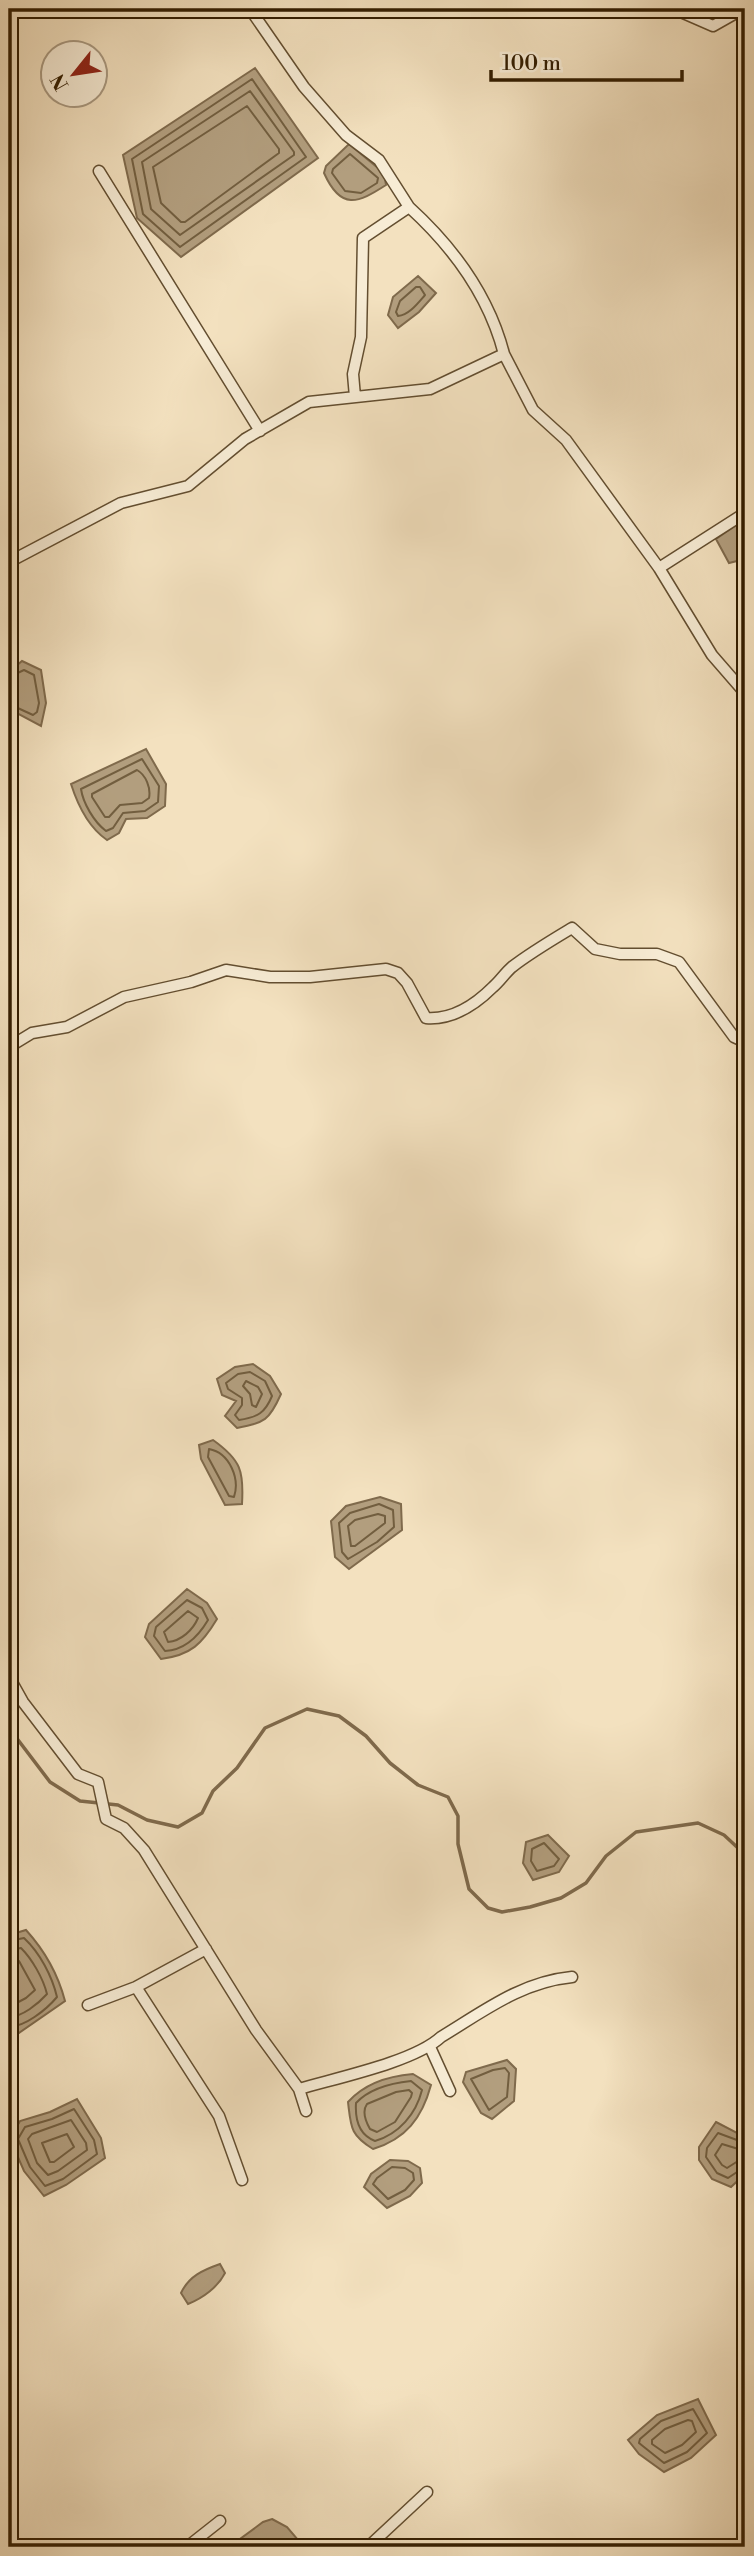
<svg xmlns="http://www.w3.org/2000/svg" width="754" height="2556" viewBox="0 0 754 2556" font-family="'Libre Bodoni',serif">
<rect width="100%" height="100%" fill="#f3e1bf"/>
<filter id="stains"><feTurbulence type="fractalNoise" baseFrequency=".00286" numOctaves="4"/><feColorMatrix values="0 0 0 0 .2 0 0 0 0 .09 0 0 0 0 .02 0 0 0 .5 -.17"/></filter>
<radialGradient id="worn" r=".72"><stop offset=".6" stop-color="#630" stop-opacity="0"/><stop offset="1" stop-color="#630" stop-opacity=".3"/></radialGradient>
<path fill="#b29e7e" stroke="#7f6a4c" stroke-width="2" d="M 255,68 L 318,158 L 181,257 L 137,218 L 123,155 Z
M 349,144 L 384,173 L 386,185 C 358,203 341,211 324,173 L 326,166 Z
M 418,276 L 436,293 L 419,312 L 398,328 L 388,315 L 393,297 Z
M 745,519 L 745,559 L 729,563 L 716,539 Z
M 22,661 L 41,670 L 46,703 L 41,726 L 9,709 L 9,672 Z
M 146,749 L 166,784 L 165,806 L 147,818 L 126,819 L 119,833 L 107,840 C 88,827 78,806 71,784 Z
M 253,1364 L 270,1376 L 281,1394 C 269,1421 265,1422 237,1428 L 225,1416 L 236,1401 L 222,1395 L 217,1379 L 235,1367 Z
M 213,1440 C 241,1460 244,1471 242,1504 L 225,1505 L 201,1459 L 199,1445 Z
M 380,1497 L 401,1504 L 402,1530 L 349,1569 L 335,1557 L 331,1521 L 346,1506 Z
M 187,1589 L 207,1603 L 217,1619 C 202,1644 191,1655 161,1659 L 145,1637 L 149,1624 Z
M 548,1835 L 569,1856 L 559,1872 L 533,1880 L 523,1863 L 526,1842 Z
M 26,1930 C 45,1951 58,1974 65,2001 L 16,2035 L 9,2032 L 9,1935 Z
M 507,2060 L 516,2069 L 514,2101 L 492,2119 L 481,2113 L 463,2082 L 466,2072 Z
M 413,2074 L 431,2085 C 422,2118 406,2139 373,2149 C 350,2135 351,2127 348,2102 C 365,2083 389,2076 413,2074 Z
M 77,2099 L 101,2138 L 105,2158 L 66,2185 L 44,2196 L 24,2171 L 10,2139 L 20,2121 L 50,2112 Z
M 716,2122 L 745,2137 L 745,2174 L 731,2187 L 712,2179 L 699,2160 L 699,2147 Z
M 390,2160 L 408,2161 L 420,2168 L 422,2183 L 410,2196 L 387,2208 L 364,2187 L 371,2174 Z
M 220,2264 L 225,2273 C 218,2287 203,2298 188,2304 L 181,2293 C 189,2276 203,2270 220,2264 Z
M 698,2399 L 716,2435 L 691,2458 L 664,2472 L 639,2454 L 628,2440 L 657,2415 Z
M 272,2519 L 287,2527 L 304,2547 L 229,2547 L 263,2522 Z"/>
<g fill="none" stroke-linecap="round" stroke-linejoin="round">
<path stroke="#725e3f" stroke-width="2" d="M 252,79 L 306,157 L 180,247 L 143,214 L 132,159 Z
M 250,91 L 294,152 L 294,155 L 180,235 L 151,209 L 142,162 Z
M 247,106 L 279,149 L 279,153 L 185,222 L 181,222 L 161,203 L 153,167 Z
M 350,154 L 378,178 L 377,183 L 361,193 L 345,191 L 332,173 L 333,169 Z
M 416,287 L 420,287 L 425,295 C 418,303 409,315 398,316 L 396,312 L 400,301 Z
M 9,677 L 24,670 L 34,675 L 39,703 L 37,712 L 33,715 L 9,704
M 142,759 L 159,786 L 158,802 L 145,811 L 123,813 L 113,828 L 106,831 C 94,822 83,803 81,789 Z
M 137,770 C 146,775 151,788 149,798 L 142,803 L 120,805 L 109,817 L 105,817 L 92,797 L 92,794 Z
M 250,1372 L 265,1381 L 272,1396 C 265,1413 258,1417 239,1420 L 235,1415 L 242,1405 L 242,1398 L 228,1389 L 226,1383 L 238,1374 Z
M 246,1381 L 258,1387 L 262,1394 L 256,1407 L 252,1405 L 250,1394 L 243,1386 Z
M 209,1449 C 230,1453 240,1479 234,1497 L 229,1496 L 208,1457 Z
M 379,1504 L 393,1510 L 394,1527 L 377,1542 L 348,1559 L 342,1552 L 339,1523 L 350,1513 Z
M 378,1514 L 385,1516 L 385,1523 L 355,1546 L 351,1546 L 348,1526 L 355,1520 Z
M 187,1600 L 202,1608 L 208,1620 C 198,1637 185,1650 165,1651 L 154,1636 L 156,1627 Z
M 188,1611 L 198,1618 C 193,1630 181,1641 168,1642 L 164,1632 Z
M 544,1843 L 559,1859 L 554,1866 L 537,1871 L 531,1861 L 532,1849 Z
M 9,1941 L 24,1938 C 40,1953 52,1976 57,1997 C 47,2009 24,2028 9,2026
M 9,1950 L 21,1948 C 32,1959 43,1978 47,1994 C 38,2004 22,2017 9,2017
M 9,1960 L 19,1961 L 35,1990 L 26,1998 L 9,2007
M 505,2068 L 509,2073 L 507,2097 L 489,2110 L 471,2079 L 493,2070 Z
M 411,2081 L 422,2090 C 416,2114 399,2134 375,2141 C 359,2135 355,2119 356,2103 C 369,2089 392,2083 411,2081 Z
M 409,2090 L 412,2093 L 411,2097 L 395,2122 L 377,2132 L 370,2129 C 366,2122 362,2111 367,2104 L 396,2092 Z
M 74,2109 L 94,2140 L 97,2154 L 63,2179 L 45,2186 L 30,2167 L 18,2139 L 25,2127 L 52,2119 Z
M 71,2120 L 86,2143 L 87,2150 L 58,2171 L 48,2175 L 37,2163 L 28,2139 L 32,2134 Z
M 67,2134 L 74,2147 L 54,2162 L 50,2162 L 42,2143 Z
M 745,2143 L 718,2133 L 707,2148 L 706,2157 L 717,2173 L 728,2178 L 740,2170 L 745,2169
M 745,2151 L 722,2144 L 715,2155 L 722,2165 L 727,2168 L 738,2161 L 745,2161
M 392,2167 L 405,2168 L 413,2173 L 414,2180 L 405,2190 L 388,2199 L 373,2184 L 377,2178 Z
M 693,2409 L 707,2433 L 687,2452 L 664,2463 L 639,2443 L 640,2439 L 661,2421 Z
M 688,2420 L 692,2421 L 696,2432 L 682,2445 L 665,2453 L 652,2444 L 652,2440 L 665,2429 Z"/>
<path stroke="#7f6a4c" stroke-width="3.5" d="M 9,1728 L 50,1782 L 80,1801 L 118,1805 L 147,1820 L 178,1827 L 202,1813 L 213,1791 L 237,1768 L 265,1728 L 307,1709 L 339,1716 L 366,1736 L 390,1763 L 418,1785 L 448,1797 L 458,1816 L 458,1844 L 469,1889 L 488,1908 L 502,1912 L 530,1907 L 561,1898 L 586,1883 L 606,1856 L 636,1832 L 698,1823 L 724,1835 L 738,1848 L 745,1861"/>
<defs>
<path id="street" d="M 250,9 L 304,87 L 346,135 L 379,160 L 409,207 L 363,238 L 361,337 L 353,374 L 355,397
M 674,9 L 713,26 L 743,9
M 99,171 L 260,431
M 409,207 C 453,247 489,296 504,354
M 9,562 L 121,503 L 188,486 L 245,439 L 309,402 L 430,389 L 504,354 L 533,410 L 566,440 L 659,568 L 745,513
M 659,568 L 712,655 L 745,693
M 9,1047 L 32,1033 L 67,1027 L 124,997 L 191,982 L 226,970 L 270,977 L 310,977 L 386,969 L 398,973 L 407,983 L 426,1018 C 452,1020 475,1005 493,987 C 500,981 505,973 512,967 C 530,953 552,940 572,928 L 595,949 L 620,954 L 657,954 L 679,962 L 734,1037 L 745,1042
M 9,1677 L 23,1702 L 78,1774 L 98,1782 L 106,1819 L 124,1828 L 144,1850 L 256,2030 L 299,2089 L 306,2111
M 136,1987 L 219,2116 L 242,2180
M 88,2005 L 136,1987 L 206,1949
M 430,2047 L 450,2091
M 299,2089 C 336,2078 414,2062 441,2037 C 484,2011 521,1982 572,1977
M 187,2547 L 220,2521
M 368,2547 L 427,2492"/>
</defs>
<use href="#street" stroke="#634e30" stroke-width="13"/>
<use href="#street" stroke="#f7ecd5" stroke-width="10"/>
</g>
<rect width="754" height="2556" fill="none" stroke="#f3e1bf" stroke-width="35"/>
<rect x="10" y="10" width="733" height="2535" fill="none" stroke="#331d00" stroke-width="3.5"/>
<rect x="18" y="18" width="719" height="2521" fill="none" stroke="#331d00" stroke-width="2"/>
<g transform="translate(74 74) rotate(240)"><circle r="33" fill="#f7ecd5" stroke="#a99980" stroke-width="2"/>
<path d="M0-5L12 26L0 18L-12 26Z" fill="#8f2418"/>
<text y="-10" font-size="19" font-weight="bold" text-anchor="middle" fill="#331d00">N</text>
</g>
<path d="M491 70v10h191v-10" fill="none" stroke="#331d00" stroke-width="3.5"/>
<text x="502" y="70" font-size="21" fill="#331d00" stroke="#f7ecd5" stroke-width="5" paint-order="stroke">100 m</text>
<rect width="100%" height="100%" filter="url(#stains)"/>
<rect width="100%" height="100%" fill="url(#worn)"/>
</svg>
